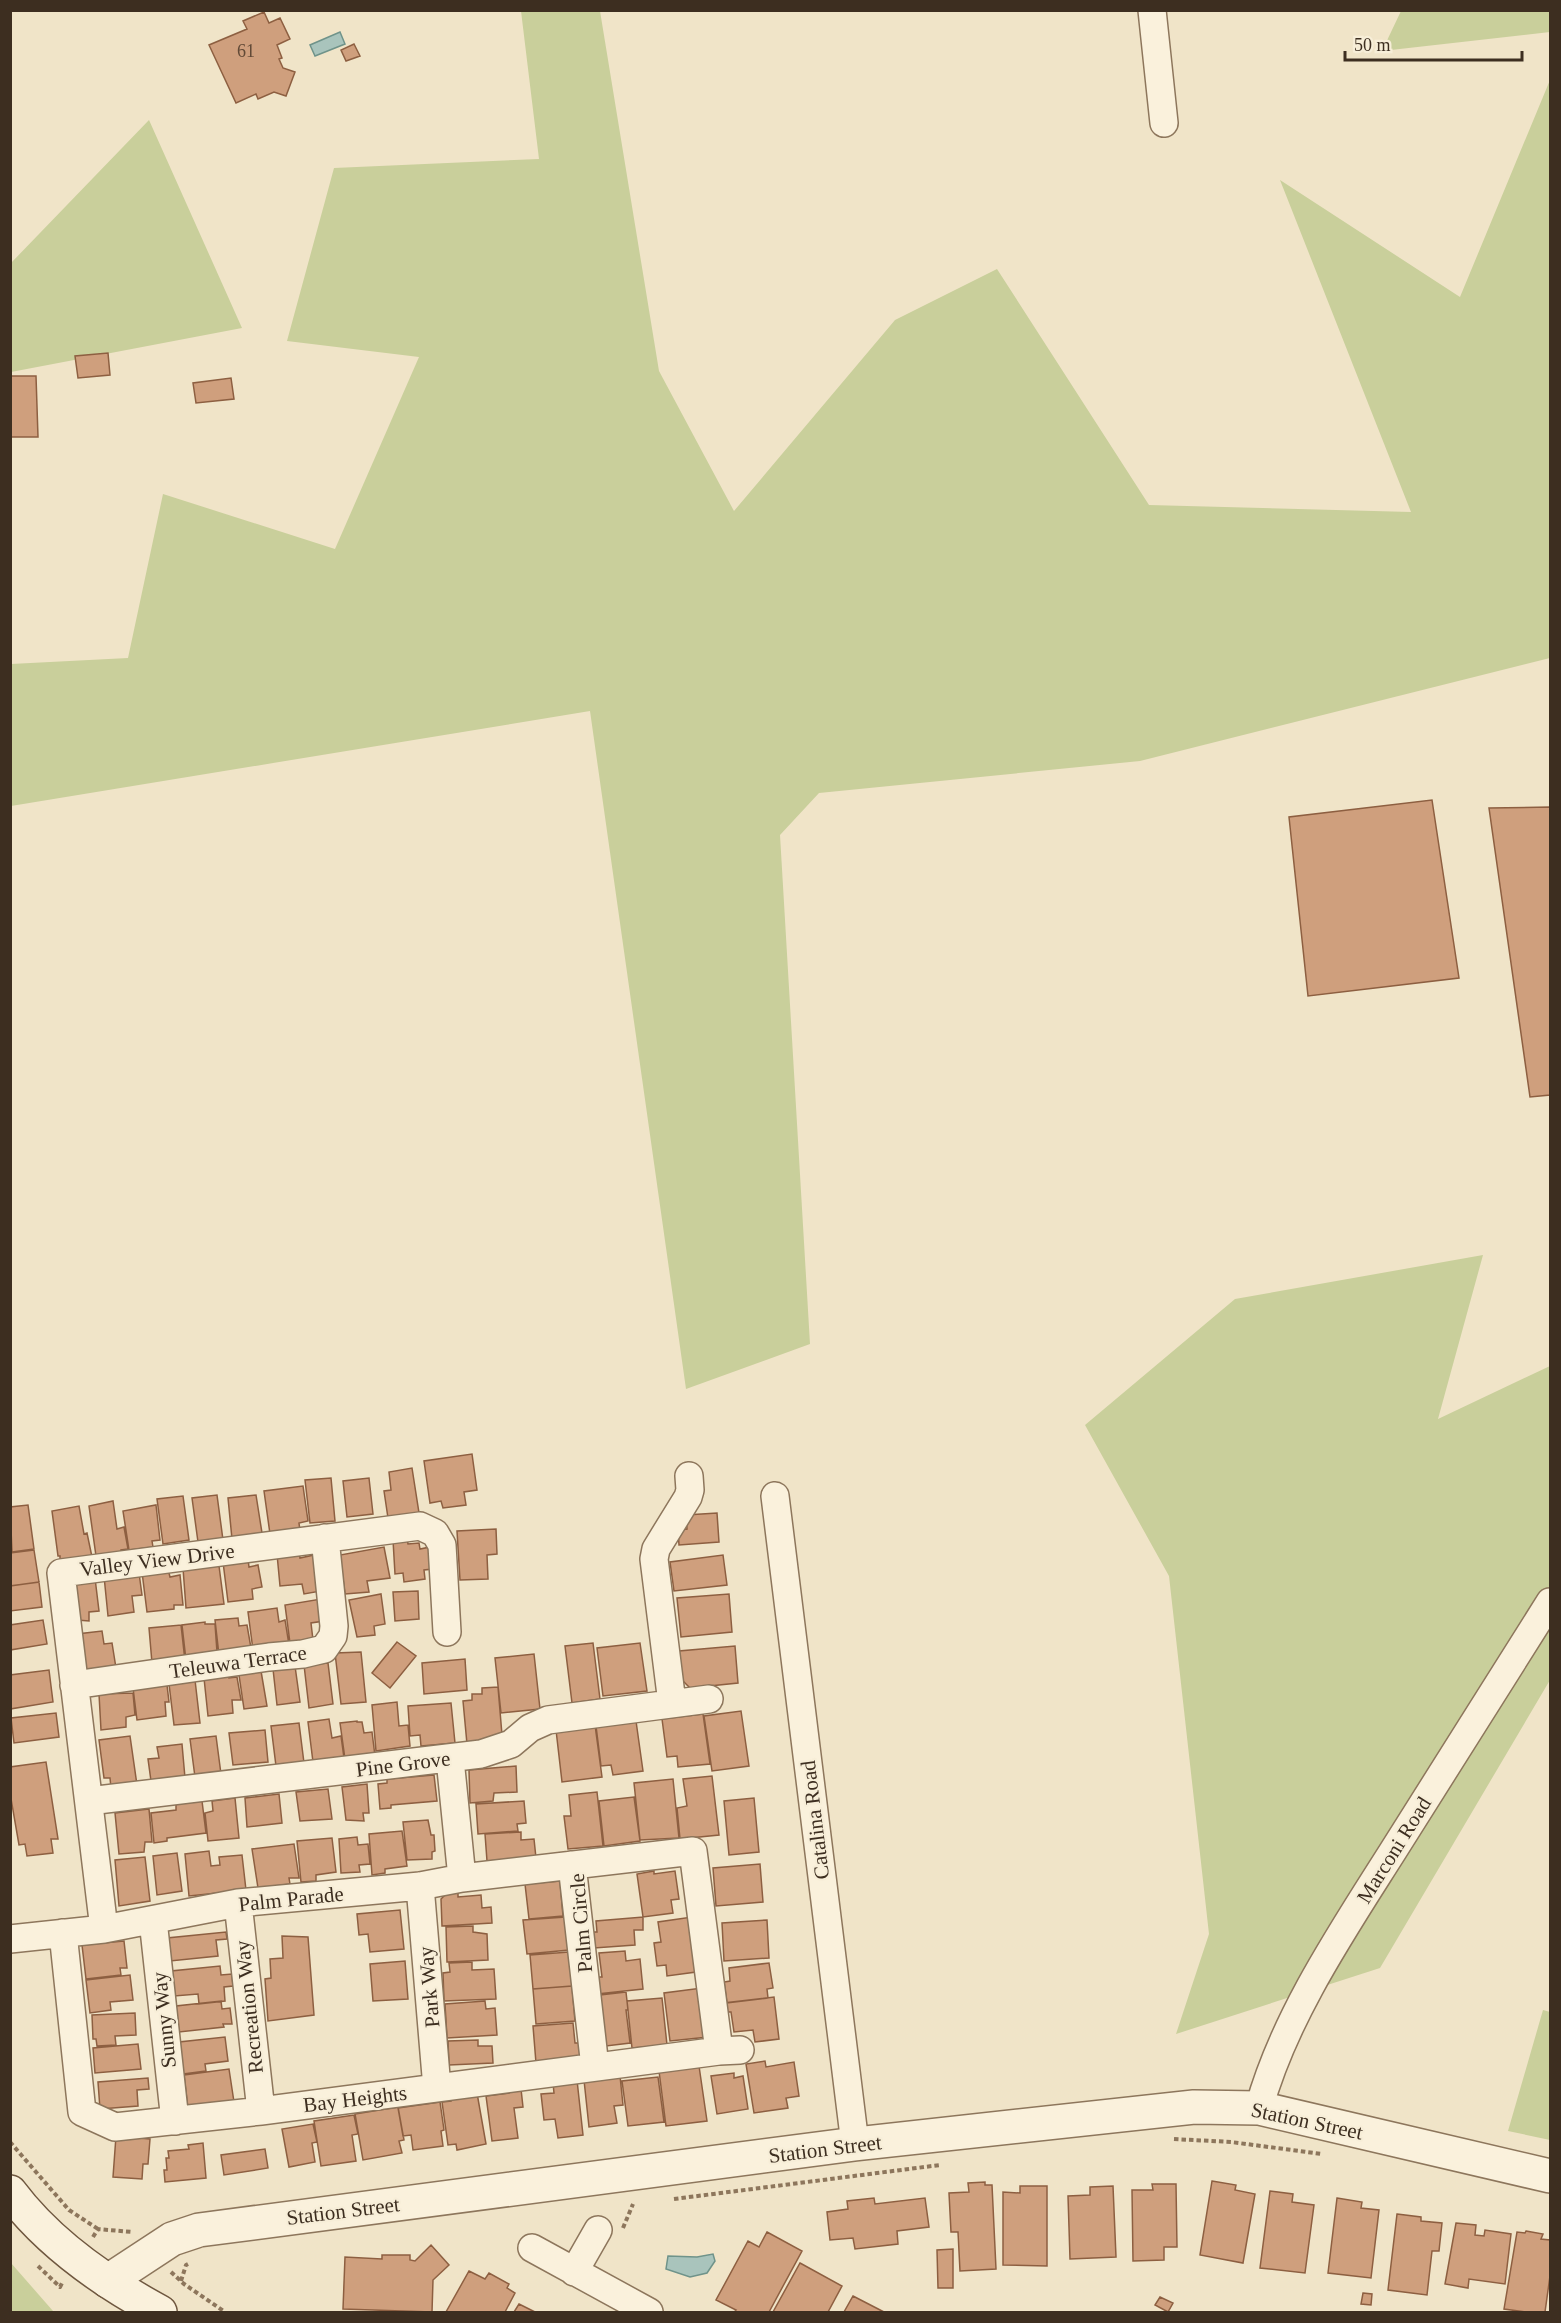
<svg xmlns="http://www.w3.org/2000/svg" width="1561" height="2323" viewBox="0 0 1561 2323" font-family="'Times New Roman',serif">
<rect width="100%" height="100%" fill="#f0e4c8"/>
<path fill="#c9cf9b" d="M 521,11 L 600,11 L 659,371 L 734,511 L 895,320 L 997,269 L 1149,505 L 1411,512 L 1280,180 L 1460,297 L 1550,80 L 1550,658 L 1140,761 L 819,793 L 780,835 L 810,1344 L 686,1389 L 590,711 L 11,806 L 11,664 L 128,658 L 163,494 L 335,549 L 419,357 L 287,341 L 334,168 L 539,159 Z
M 1401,11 L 1550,11 L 1550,32 L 1382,51 Z
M 149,120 L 242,328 L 11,372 L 11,263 Z
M 1483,1255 L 1438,1419 L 1550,1366 L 1550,1680 L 1380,1968 L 1176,2034 L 1209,1934 L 1169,1576 L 1085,1425 L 1235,1299 Z
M 1543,2010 L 1550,2012 L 1550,2140 L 1508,2131 Z
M 11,2263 L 53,2311 L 56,2312 L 11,2312 Z"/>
<path fill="#a9c4bc" stroke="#6f938a" stroke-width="1.5" d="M 340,32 L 345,44 L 315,56 L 310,45 Z
M 713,2254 L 715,2261 L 707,2273 L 690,2277 L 666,2269 L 668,2256 L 697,2257 Z"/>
<path fill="#cf9f7d" stroke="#8d5f41" stroke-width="1.5" d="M 264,12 L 269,23 L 280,18 L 290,39 L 277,45 L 282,58 L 279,59 L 283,68 L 295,72 L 286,96 L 274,92 L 258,99 L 256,94 L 236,103 L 209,45 L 247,29 L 243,21 Z
M 354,44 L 360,56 L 346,61 L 341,50 Z
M 108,353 L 110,375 L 78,378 L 75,356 Z
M 10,376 L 36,376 L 38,437 L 10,437 Z
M 231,378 L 234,399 L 196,403 L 193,383 Z
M 1432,800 L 1459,978 L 1308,996 L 1289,817 Z
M 1550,807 L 1550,1095 L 1530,1097 L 1489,808 Z
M 472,1454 L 477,1490 L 464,1492 L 466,1505 L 443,1508 L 441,1501 L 430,1503 L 424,1461 Z
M 412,1468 L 419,1513 L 388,1518 L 384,1491 L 391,1490 L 389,1472 Z
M 331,1478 L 335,1521 L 310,1523 L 305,1480 Z
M 369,1478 L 373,1514 L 347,1517 L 343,1481 Z
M 303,1486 L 308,1521 L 299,1523 L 300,1531 L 270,1534 L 264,1491 Z
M 217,1495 L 223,1540 L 198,1542 L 192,1498 Z
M 256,1495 L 262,1533 L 232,1539 L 228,1498 Z
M 183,1496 L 189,1540 L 163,1544 L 157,1499 Z
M 113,1501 L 117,1529 L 124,1527 L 128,1549 L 121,1550 L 121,1552 L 96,1556 L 89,1506 Z
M 28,1505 L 34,1549 L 12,1552 L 10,1507 Z
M 156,1505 L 160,1540 L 152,1541 L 153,1547 L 129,1550 L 123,1511 Z
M 79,1506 L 84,1534 L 87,1533 L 92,1557 L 60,1562 L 60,1556 L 58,1556 L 52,1511 Z
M 717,1513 L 719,1542 L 679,1545 L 678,1530 L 687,1529 L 686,1515 Z
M 496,1529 L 497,1554 L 487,1555 L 488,1579 L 460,1580 L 457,1531 Z
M 407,1539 L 408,1544 L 419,1543 L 420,1549 L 430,1547 L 433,1569 L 424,1570 L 425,1579 L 404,1582 L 403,1573 L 395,1574 L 393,1540 Z
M 384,1547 L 390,1578 L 367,1581 L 369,1592 L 345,1594 L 340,1555 Z
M 34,1550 L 39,1582 L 10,1586 L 10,1553 Z
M 299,1552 L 300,1558 L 314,1555 L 321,1591 L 304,1594 L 302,1584 L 280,1586 L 277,1554 Z
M 723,1555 L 727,1585 L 674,1591 L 670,1562 Z
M 248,1559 L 249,1567 L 258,1565 L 262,1587 L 252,1589 L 253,1599 L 228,1602 L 223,1562 Z
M 219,1566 L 224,1604 L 186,1608 L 183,1568 Z
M 168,1569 L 170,1577 L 180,1575 L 183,1605 L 174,1605 L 174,1609 L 147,1612 L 142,1572 Z
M 139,1573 L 142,1595 L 132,1596 L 134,1612 L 108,1616 L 104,1576 Z
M 95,1578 L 99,1611 L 89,1612 L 89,1621 L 77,1620 L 73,1580 Z
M 39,1582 L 42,1607 L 10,1611 L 10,1586 Z
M 418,1591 L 419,1619 L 395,1621 L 393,1592 Z
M 381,1594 L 385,1624 L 374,1626 L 375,1635 L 357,1637 L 349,1600 Z
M 729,1594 L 732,1632 L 681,1637 L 677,1598 Z
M 321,1599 L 324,1621 L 311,1623 L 313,1640 L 290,1643 L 285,1605 Z
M 277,1608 L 279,1622 L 285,1620 L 289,1645 L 253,1650 L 248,1612 Z
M 238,1618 L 239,1626 L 247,1625 L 251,1648 L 219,1655 L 215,1620 Z
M 43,1620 L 47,1644 L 10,1650 L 10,1625 Z
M 205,1622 L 205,1624 L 215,1624 L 217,1652 L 186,1660 L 182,1625 Z
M 181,1625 L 185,1661 L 152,1663 L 149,1628 Z
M 102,1631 L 104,1644 L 112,1643 L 116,1668 L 83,1671 L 77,1634 Z
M 397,1642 L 416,1656 L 390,1688 L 372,1673 Z
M 593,1643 L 600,1699 L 572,1703 L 565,1646 Z
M 640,1643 L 647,1691 L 603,1696 L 597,1648 Z
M 735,1646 L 738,1683 L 690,1688 L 682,1680 L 679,1651 Z
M 361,1652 L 366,1702 L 341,1704 L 335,1653 Z
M 534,1654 L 540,1709 L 501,1713 L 495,1658 Z
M 465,1659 L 467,1690 L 424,1694 L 422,1663 Z
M 328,1663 L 333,1704 L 309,1708 L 304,1665 Z
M 295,1666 L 300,1702 L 277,1705 L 273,1669 Z
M 49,1670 L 53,1702 L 10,1709 L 10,1675 Z
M 261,1671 L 267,1706 L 244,1709 L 239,1675 Z
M 229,1676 L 229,1678 L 237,1677 L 241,1700 L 232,1700 L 233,1713 L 208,1716 L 204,1678 Z
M 195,1680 L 200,1723 L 174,1725 L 169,1684 Z
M 167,1685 L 169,1702 L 165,1702 L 166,1716 L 137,1720 L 133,1688 Z
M 498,1687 L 502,1735 L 491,1736 L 492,1742 L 467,1744 L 463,1701 L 472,1700 L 472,1694 L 482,1694 L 482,1688 Z
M 133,1693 L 135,1715 L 126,1717 L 126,1727 L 101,1730 L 99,1694 Z
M 397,1702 L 399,1726 L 408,1725 L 410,1746 L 376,1751 L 372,1705 Z
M 451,1703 L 455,1743 L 421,1746 L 420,1735 L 410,1736 L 408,1706 Z
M 741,1711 L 749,1766 L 712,1771 L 704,1716 Z
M 56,1713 L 59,1737 L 14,1743 L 11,1718 Z
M 703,1714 L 710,1764 L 678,1767 L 677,1756 L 667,1757 L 662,1719 Z
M 329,1719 L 332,1738 L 341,1736 L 344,1758 L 313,1762 L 308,1722 Z
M 357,1721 L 357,1722 L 362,1722 L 364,1733 L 372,1732 L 375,1756 L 345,1759 L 340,1723 Z
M 636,1721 L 643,1771 L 613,1775 L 611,1765 L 601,1766 L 596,1726 Z
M 299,1723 L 304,1763 L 276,1766 L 271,1726 Z
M 595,1725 L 602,1777 L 562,1782 L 556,1730 Z
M 265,1730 L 268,1762 L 233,1765 L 229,1733 Z
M 130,1736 L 137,1785 L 111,1788 L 110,1778 L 104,1778 L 99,1740 Z
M 216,1736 L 221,1774 L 195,1777 L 190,1739 Z
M 182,1744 L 185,1778 L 151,1781 L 148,1759 L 159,1758 L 157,1747 Z
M 46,1762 L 58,1839 L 51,1839 L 53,1853 L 27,1856 L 25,1844 L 19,1845 L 10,1793 L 10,1767 Z
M 516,1766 L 517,1792 L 494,1793 L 493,1801 L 470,1803 L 469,1770 Z
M 434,1775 L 437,1801 L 391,1805 L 391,1808 L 380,1809 L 378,1784 L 387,1783 L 387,1779 Z
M 712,1776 L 719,1835 L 680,1839 L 677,1808 L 687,1806 L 683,1779 Z
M 673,1779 L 679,1838 L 640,1840 L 634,1783 Z
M 367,1784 L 369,1813 L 363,1813 L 364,1821 L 346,1820 L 342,1787 Z
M 328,1789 L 332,1819 L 300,1821 L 296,1792 Z
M 597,1792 L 603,1846 L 568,1849 L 564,1816 L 571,1816 L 569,1795 Z
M 279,1794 L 282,1823 L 247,1827 L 245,1798 Z
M 634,1797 L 640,1841 L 604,1846 L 599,1801 Z
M 235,1798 L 239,1838 L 208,1841 L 205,1813 L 213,1811 L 212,1801 Z
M 754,1798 L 759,1852 L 729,1855 L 724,1801 Z
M 202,1801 L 206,1833 L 167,1838 L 167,1841 L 154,1843 L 151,1813 L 176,1810 L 176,1802 Z
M 524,1801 L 526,1823 L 517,1824 L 518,1831 L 478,1834 L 476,1804 Z
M 149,1809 L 152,1842 L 145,1842 L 144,1852 L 119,1854 L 115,1813 Z
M 428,1820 L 431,1835 L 434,1835 L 435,1851 L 432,1852 L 432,1859 L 407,1860 L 403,1822 Z
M 402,1831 L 407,1866 L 385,1869 L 385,1873 L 372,1875 L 369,1834 Z
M 521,1832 L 521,1840 L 534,1839 L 536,1858 L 487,1861 L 485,1834 Z
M 357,1837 L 358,1845 L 368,1844 L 370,1864 L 359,1865 L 360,1872 L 341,1873 L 339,1839 Z
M 332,1838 L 336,1872 L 316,1875 L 316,1881 L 301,1882 L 297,1841 Z
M 294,1844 L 299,1878 L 289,1878 L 290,1884 L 258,1888 L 252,1849 Z
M 209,1851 L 211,1866 L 220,1865 L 219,1857 L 242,1855 L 246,1890 L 189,1896 L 185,1854 Z
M 177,1853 L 182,1891 L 157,1895 L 153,1856 Z
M 145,1857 L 150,1901 L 119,1906 L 115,1860 Z
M 760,1864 L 763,1902 L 716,1906 L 713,1868 Z
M 654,1871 L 654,1874 L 675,1871 L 679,1899 L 671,1900 L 673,1913 L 643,1917 L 637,1874 Z
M 560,1881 L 563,1916 L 529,1919 L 525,1884 Z
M 458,1891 L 458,1897 L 481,1895 L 482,1908 L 491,1907 L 492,1923 L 442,1926 L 441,1899 L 448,1892 Z
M 400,1910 L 404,1949 L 370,1952 L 368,1934 L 359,1935 L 357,1914 Z
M 566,1917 L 569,1950 L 527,1954 L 523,1920 Z
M 643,1917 L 643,1930 L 634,1930 L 635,1945 L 594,1948 L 593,1932 L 597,1932 L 596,1921 Z
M 692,1917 L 696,1972 L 667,1976 L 666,1965 L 657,1966 L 654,1943 L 661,1942 L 658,1922 Z
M 767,1920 L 769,1958 L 724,1961 L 722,1923 Z
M 473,1926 L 473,1932 L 487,1934 L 488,1960 L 447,1962 L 446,1927 Z
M 226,1932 L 227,1939 L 216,1940 L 218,1956 L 170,1961 L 167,1938 Z
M 282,1936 L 308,1937 L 314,2015 L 268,2021 L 265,1979 L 271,1978 L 270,1959 L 283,1958 Z
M 124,1941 L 127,1968 L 120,1968 L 121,1975 L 86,1979 L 82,1945 Z
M 625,1951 L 626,1961 L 640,1959 L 643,1989 L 597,1994 L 595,1977 L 602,1977 L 599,1953 Z
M 569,1952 L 572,1986 L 533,1989 L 530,1955 Z
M 405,1961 L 408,1999 L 373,2001 L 370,1964 Z
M 472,1962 L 472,1970 L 494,1969 L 496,1999 L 444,2001 L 443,1973 L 450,1972 L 449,1963 Z
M 769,1963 L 773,1988 L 767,1989 L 768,1998 L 727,2003 L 724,1982 L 730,1981 L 729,1968 Z
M 220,1966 L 221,1975 L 232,1974 L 233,1986 L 224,1987 L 225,2001 L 199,2004 L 198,1994 L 174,1996 L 171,1971 Z
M 130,1975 L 133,2000 L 110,2002 L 111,2010 L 90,2013 L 86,1980 Z
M 572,1986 L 575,2021 L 536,2024 L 533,1989 Z
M 702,1988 L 708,2037 L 670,2041 L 664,1993 Z
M 626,1992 L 628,2010 L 626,2010 L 630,2043 L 606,2046 L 600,1995 Z
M 774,1997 L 779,2039 L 755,2042 L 753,2030 L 734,2032 L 731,2012 L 725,2012 L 724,2003 Z
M 662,1998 L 667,2045 L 632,2048 L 627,2001 Z
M 221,2001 L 222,2009 L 230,2008 L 232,2024 L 223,2024 L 224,2027 L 179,2032 L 176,2006 Z
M 485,2001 L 486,2009 L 495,2008 L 497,2035 L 447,2038 L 445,2004 Z
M 135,2013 L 136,2035 L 115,2036 L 116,2045 L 97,2046 L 96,2039 L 93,2039 L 92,2015 Z
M 573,2023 L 575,2043 L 580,2043 L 581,2060 L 536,2063 L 533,2026 Z
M 225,2037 L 228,2061 L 205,2064 L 206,2071 L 183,2074 L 179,2042 Z
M 478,2040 L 478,2046 L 492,2046 L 493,2063 L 449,2065 L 448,2041 Z
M 138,2044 L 141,2069 L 95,2073 L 93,2048 Z
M 765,2061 L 766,2067 L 794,2062 L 799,2096 L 786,2098 L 788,2108 L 754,2113 L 746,2064 Z
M 699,2066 L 707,2121 L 666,2126 L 659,2071 Z
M 229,2069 L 234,2102 L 188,2109 L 184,2075 Z
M 734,2073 L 734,2078 L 743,2076 L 748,2109 L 717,2114 L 711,2076 Z
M 620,2076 L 623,2105 L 614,2106 L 617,2123 L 589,2127 L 584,2080 Z
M 658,2077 L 664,2122 L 628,2126 L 622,2081 Z
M 148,2078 L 149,2089 L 137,2090 L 138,2106 L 100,2109 L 98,2082 Z
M 577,2080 L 583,2135 L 558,2138 L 555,2119 L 544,2120 L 541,2094 L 554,2093 L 553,2083 Z
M 521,2089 L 523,2107 L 514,2108 L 518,2138 L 492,2141 L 486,2096 L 509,2093 L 509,2090 Z
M 477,2093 L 486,2144 L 457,2150 L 456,2144 L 448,2145 L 442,2102 L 451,2101 L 451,2096 Z
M 440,2102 L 444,2130 L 441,2131 L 443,2146 L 413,2150 L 411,2135 L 403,2136 L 398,2108 Z
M 398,2107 L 404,2140 L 399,2141 L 402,2153 L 363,2160 L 355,2114 Z
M 354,2115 L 358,2134 L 352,2135 L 356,2161 L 321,2166 L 314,2121 Z
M 313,2124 L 317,2142 L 312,2143 L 315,2162 L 289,2167 L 282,2129 Z
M 116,2136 L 150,2139 L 148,2164 L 143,2164 L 142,2179 L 113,2177 Z
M 203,2143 L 206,2178 L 165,2182 L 164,2170 L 167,2170 L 166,2158 L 169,2158 L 168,2151 L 189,2149 L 188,2145 Z
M 265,2149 L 268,2168 L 224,2175 L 221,2155 Z
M 1212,2181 L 1236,2185 L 1235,2190 L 1255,2194 L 1243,2263 L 1200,2255 Z
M 985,2182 L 985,2185 L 992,2185 L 996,2269 L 960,2271 L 958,2232 L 951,2232 L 949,2193 L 969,2192 L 968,2183 Z
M 1152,2184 L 1176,2184 L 1177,2247 L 1164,2247 L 1164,2260 L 1133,2261 L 1132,2190 L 1153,2190 Z
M 1020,2186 L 1047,2186 L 1047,2266 L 1003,2265 L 1003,2192 L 1020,2193 Z
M 1113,2186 L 1116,2257 L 1070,2259 L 1068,2196 L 1090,2195 L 1090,2187 Z
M 1270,2191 L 1293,2194 L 1292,2202 L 1314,2205 L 1305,2273 L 1260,2268 Z
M 874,2198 L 875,2204 L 925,2198 L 929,2227 L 897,2231 L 898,2244 L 855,2249 L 853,2238 L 830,2240 L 827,2212 L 848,2209 L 847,2201 Z
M 1337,2198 L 1362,2202 L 1361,2208 L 1379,2210 L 1371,2278 L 1328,2273 Z
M 1397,2214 L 1421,2217 L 1421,2221 L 1442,2223 L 1439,2251 L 1432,2251 L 1427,2295 L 1388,2290 Z
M 1456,2223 L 1476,2225 L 1475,2235 L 1484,2236 L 1485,2230 L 1511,2234 L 1505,2284 L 1469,2279 L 1468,2288 L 1445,2284 Z
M 1526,2231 L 1543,2234 L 1541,2239 L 1550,2240 L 1550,2276 L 1545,2312 L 1526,2312 L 1504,2309 L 1517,2232 L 1525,2233 Z
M 767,2232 L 802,2251 L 769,2312 L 734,2312 L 736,2310 L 716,2300 L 748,2241 L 759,2247 Z
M 431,2245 L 449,2265 L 433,2280 L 432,2312 L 343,2309 L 345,2257 L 382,2259 L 382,2255 L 410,2255 L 410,2260 L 415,2261 Z
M 953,2249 L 953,2288 L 938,2288 L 937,2250 Z
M 800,2263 L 842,2286 L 828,2312 L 773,2312 Z
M 469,2271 L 485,2279 L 489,2273 L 509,2284 L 507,2288 L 515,2293 L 505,2312 L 446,2312 Z
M 1363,2293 L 1372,2294 L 1371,2305 L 1361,2304 Z
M 853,2296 L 884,2312 L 844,2312 Z
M 1160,2297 L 1173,2303 L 1168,2312 L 1155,2305 Z
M 519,2304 L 535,2312 L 514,2312 Z"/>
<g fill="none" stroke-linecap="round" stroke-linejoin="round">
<defs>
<path id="minor" d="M 1152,10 L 1164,123
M 775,1496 L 855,2144
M 74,1685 L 269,1657 L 303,1654 L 324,1649 L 333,1636 L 334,1626 L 325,1538
M 672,1703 L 654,1559 L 656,1549 L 688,1497 L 690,1490 L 689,1476
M 450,1759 L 462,1878
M 89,1801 L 481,1754 L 511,1744 L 530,1728 L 548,1720 L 709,1699
M 572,1865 L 595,2067
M 420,1886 L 437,2088
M 238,1903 L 261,2111
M 153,1920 L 175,2121
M 104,1929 L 61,1573 L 420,1526 L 435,1533 L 442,1545 L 447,1632
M 63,1933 L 82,2112 L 115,2127 L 261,2111 L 719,2051 L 740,2050
M 10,1939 L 104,1929 L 238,1903 L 420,1886 L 462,1878 L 693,1851 L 719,2051
M 1259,2108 C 1284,2017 1343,1930 1393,1851 C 1445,1768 1498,1685 1550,1602
M 532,2248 L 649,2312
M 574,2272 L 598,2230"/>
<path id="tertiary" d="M 108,2281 L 172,2239 L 199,2230 L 855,2144 L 1194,2107 L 1259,2108 L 1550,2176"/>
<path id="secondary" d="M 10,2192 C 49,2244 104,2282 160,2312"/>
</defs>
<use href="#minor" stroke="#8d765c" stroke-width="30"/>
<use href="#tertiary" stroke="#8d765c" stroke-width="36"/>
<use href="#secondary" stroke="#6f573f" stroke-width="36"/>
<path stroke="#8d765c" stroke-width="4" stroke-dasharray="4.5 3" stroke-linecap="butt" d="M 1174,2139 L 1231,2142 L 1322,2154
M 10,2142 L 69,2210 L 98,2229
M 674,2199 L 940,2165
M 623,2228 L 633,2204
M 93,2237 L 98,2229 L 132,2232
M 38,2266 L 60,2287 L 62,2283
M 171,2272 L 184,2284 L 225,2312
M 181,2281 L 186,2265 L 188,2264"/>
<use href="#minor" stroke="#faf1dc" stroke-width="27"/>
<use href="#tertiary" stroke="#faf1dc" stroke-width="33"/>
<use href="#secondary" stroke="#faf1dc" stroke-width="33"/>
</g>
<g text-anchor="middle" stroke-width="4.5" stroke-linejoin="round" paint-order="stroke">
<g font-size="18" fill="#624a37">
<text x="246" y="57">61</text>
</g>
<g font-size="21" fill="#3d2e20" stroke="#f7eed8">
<text transform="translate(157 1560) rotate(-7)" y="7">Valley View Drive</text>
<text transform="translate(238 1662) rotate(-8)" y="7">Teleuwa Terrace</text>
<text transform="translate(403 1764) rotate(-7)" y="7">Pine Grove</text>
<text transform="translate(815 1820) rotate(-97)" y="7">Catalina Road</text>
<text transform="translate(1394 1850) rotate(-58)" y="7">Marconi Road</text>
<text transform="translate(291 1899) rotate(-6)" y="7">Palm Parade</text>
<text transform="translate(581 1923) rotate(-95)" y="7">Palm Circle</text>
<text transform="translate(429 1987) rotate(-95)" y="7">Park Way</text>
<text transform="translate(249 2007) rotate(-96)" y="7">Recreation Way</text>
<text transform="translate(164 2020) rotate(-96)" y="7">Sunny Way</text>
<text transform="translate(355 2099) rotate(-7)" y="7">Bay Heights</text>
<text transform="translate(1307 2121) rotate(12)" y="7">Station Street</text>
<text transform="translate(825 2149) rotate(-7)" y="7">Station Street</text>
<text transform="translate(343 2211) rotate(-7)" y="7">Station Street</text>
</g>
</g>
<rect width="1561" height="2323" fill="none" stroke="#3d2e20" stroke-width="24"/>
<path d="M1345 51v9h177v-9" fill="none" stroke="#3d2e20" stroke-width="3"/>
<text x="1354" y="51" font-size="18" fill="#3d2e20" stroke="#f7eed8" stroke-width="4.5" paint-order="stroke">50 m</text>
</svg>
